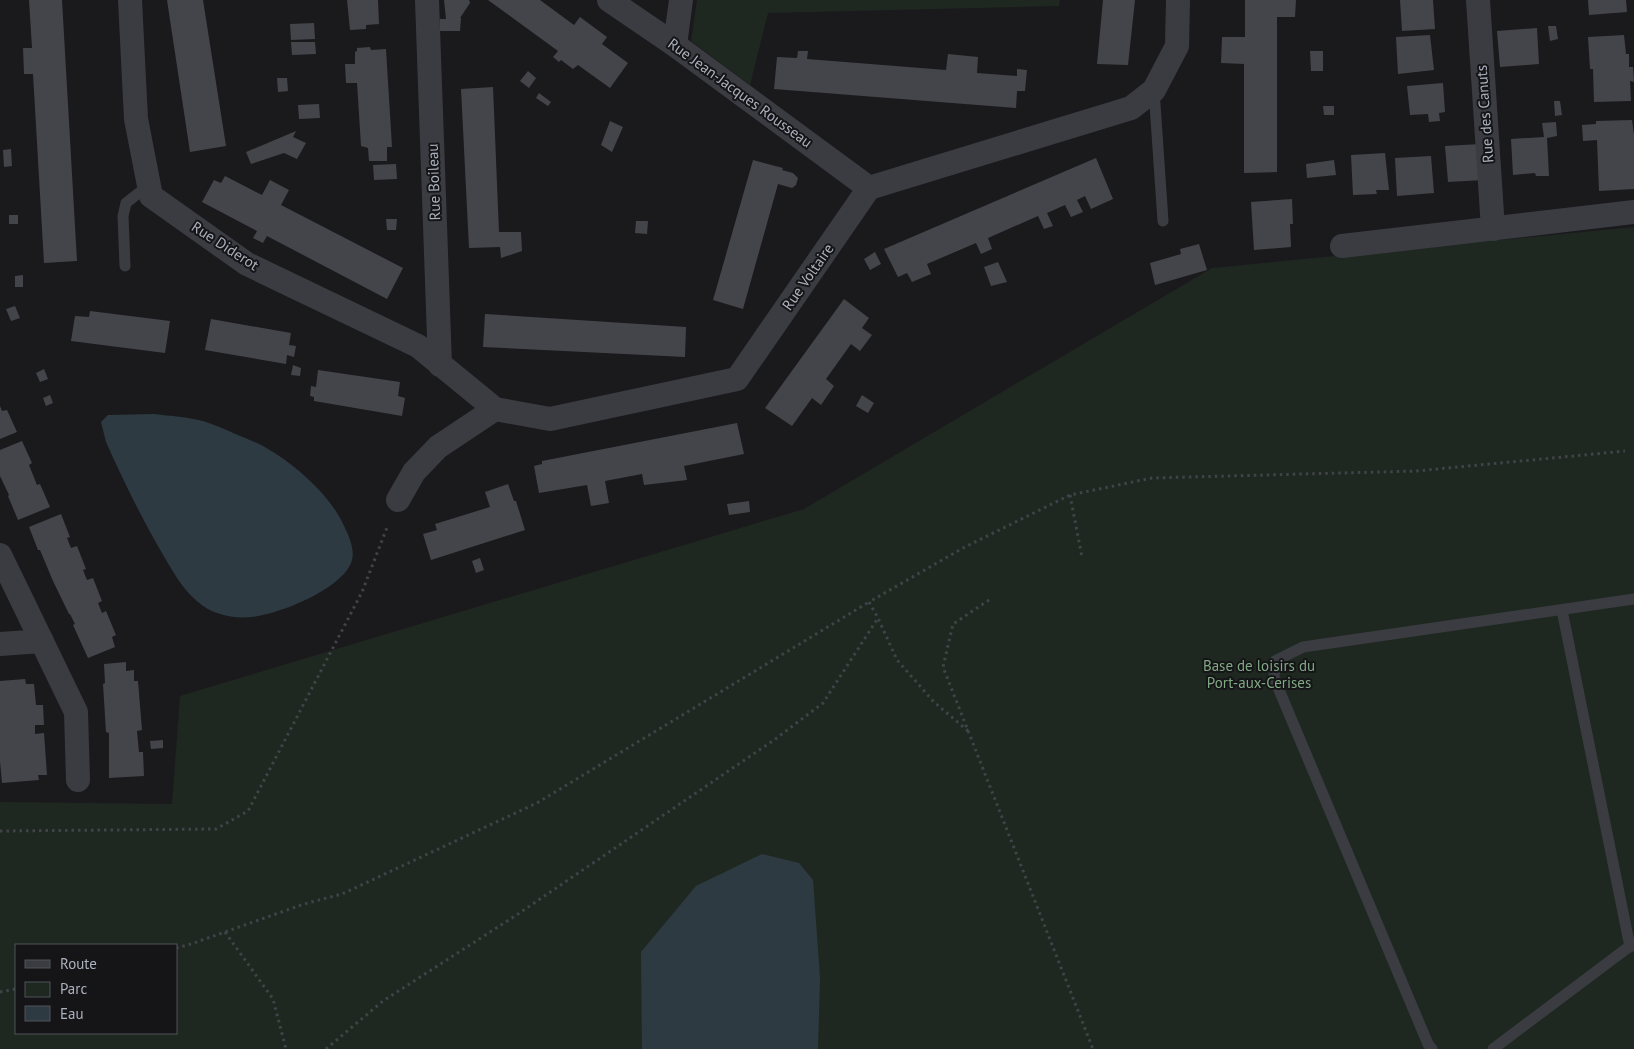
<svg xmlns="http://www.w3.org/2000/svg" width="1634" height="1049" viewBox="0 0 1634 1049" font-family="'PT Sans',sans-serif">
<rect width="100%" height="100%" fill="#1a1a1d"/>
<path fill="#1f2820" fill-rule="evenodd" d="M 697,0 L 1060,0 L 1059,6 L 768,13 L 750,85 L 691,41 Z
M 1634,227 L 1634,1049 L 0,1049 L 0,802 L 172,804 L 180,696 L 804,509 L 1212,268 ZM 16,945 L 176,945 L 176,1033 L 16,1033 Z"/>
<path fill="#2e3a42" d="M 154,414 C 171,416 187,417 203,421 C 213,424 222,428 231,432 C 240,436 250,440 259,444 C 289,459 329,493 343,524 C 348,534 355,548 352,560 C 345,588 278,615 251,617 C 233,619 211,614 198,602 C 182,589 172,570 162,553 C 141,517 123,480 106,442 L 101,422 L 108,415 Z
M 762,854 L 799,863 L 813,880 L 820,978 L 818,1049 L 642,1049 L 641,952 L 696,886 Z"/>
<path fill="#44454a" d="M 29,0 L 62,0 L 77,261 L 44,263 L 33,74 L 24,74 L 23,48 L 32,48 Z
M 167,0 L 203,0 L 226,146 L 190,152 Z
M 347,0 L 378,0 L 379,24 L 366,25 L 366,29 L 350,30 Z
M 444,0 L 469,0 L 470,3 L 460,18 L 461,18 L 460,31 L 440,31 L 440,19 L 446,19 Z
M 488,0 L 540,0 L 574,25 L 580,17 L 607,37 L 602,44 L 628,63 L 610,88 L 578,65 L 573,69 L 561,60 L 559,62 L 553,57 L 558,51 Z
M 1103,0 L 1135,0 L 1128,65 L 1097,64 Z
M 1245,0 L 1296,0 L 1295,17 L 1277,17 L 1277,172 L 1244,173 L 1244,64 L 1221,63 L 1222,37 L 1245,37 Z
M 1400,0 L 1433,0 L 1435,29 L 1402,31 Z
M 1588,0 L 1626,0 L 1627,12 L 1589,15 Z
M 314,23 L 315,39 L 291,40 L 290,24 Z
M 1548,26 L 1556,26 L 1558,39 L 1550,41 Z
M 1537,28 L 1539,64 L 1500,67 L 1497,31 Z
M 1430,35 L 1434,70 L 1398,74 L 1396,37 Z
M 1624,35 L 1626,54 L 1629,54 L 1629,67 L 1633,67 L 1634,82 L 1630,81 L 1631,101 L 1594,102 L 1593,69 L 1590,69 L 1588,37 Z
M 291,42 L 315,42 L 316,54 L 292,55 Z
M 370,47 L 371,50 L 386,49 L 392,147 L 387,147 L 387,161 L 369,161 L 368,148 L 361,146 L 357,83 L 346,83 L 345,64 L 355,64 L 355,52 L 357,51 L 357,48 Z
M 798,51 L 808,51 L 807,59 L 946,70 L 948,54 L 978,57 L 977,73 L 1017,76 L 1017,69 L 1027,70 L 1025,91 L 1017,91 L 1016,108 L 774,89 L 777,57 L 797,58 Z
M 1310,51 L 1323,51 L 1323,71 L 1311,71 Z
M 528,71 L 536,78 L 529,88 L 520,81 Z
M 277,78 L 287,78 L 288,91 L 278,92 Z
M 1443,83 L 1445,112 L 1439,113 L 1440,121 L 1429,122 L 1428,114 L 1410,115 L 1407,86 Z
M 493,87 L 499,232 L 521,232 L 522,251 L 501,258 L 500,247 L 469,248 L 461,89 Z
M 539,93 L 551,102 L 548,106 L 536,98 Z
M 1554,101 L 1560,101 L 1562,115 L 1555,116 Z
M 319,104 L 320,118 L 299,119 L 298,105 Z
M 1323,106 L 1334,106 L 1334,115 L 1324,115 Z
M 1632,120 L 1634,135 L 1634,189 L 1599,191 L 1597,140 L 1583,141 L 1582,125 L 1596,124 L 1596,121 Z
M 610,121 L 623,127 L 612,152 L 601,145 Z
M 1556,122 L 1557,136 L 1547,138 L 1549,176 L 1536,176 L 1535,173 L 1513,175 L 1511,139 L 1544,137 L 1542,123 Z
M 296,131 L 293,137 L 306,143 L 297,159 L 284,153 L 251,164 L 246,152 Z
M 1481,144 L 1484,180 L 1448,182 L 1445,146 Z
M 11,149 L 12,166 L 4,167 L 3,150 Z
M 1385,153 L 1389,190 L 1376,190 L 1377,194 L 1353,195 L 1351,155 Z
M 1431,156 L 1434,193 L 1397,196 L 1395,158 Z
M 1096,158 L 1113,199 L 1091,209 L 1085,196 L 1077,200 L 1083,212 L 1071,217 L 1065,205 L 1047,213 L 1053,226 L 1044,229 L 1038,216 L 988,238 L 992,249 L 981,254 L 976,243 L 927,264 L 931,274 L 912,282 L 907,273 L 898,277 L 884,249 Z
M 753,160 L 783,168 L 782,170 L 793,173 L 798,178 L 796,185 L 792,188 L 778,184 L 743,309 L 713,300 Z
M 1334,160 L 1336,175 L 1307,178 L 1306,164 Z
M 396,164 L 397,179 L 374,180 L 373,165 Z
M 225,176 L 262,195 L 270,180 L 289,190 L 281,205 L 403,268 L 387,299 L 267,236 L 263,243 L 253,238 L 257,231 L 202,202 L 214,180 L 221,183 Z
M 1292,199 L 1293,224 L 1290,224 L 1291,247 L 1254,250 L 1251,202 Z
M 9,215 L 18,215 L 18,224 L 9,224 Z
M 386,219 L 397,219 L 396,230 L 387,230 Z
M 636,221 L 648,221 L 647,234 L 635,233 Z
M 1199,244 L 1207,270 L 1155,285 L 1150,263 L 1181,254 L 1180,249 Z
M 875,252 L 881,264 L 870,270 L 864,259 Z
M 998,262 L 1007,282 L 991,286 L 984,267 Z
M 23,275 L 23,287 L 15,287 L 15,276 Z
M 844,299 L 869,318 L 862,328 L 872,335 L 860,351 L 851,344 L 826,379 L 834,386 L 821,405 L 812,398 L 792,426 L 765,408 Z
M 15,306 L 20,318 L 11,321 L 6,309 Z
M 90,311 L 170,321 L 165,353 L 71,341 L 75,316 L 89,317 Z
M 485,314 L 686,327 L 685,357 L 483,347 Z
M 211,319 L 291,333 L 289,345 L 296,346 L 294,357 L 287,355 L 286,364 L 205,350 Z
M 293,365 L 301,368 L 300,376 L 291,375 Z
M 44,369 L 48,379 L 40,382 L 36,373 Z
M 318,370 L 400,382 L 398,396 L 405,398 L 402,416 L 314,401 L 314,397 L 310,396 L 311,386 L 316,387 Z
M 50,395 L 53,403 L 46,406 L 43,398 Z
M 862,395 L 874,403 L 868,413 L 856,406 Z
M 0,406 L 2,411 L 7,410 L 17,432 L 0,439 Z
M 737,423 L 744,454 L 684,466 L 687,480 L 644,485 L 642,474 L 605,481 L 609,503 L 591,506 L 587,485 L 539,493 L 534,466 L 542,464 L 542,461 Z
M 22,441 L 32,463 L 29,465 L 37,485 L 40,484 L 50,507 L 18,520 L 8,496 L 9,495 L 0,476 L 0,450 Z
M 508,484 L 514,501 L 516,501 L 525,530 L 431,560 L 423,534 L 437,530 L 435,524 L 490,507 L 485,492 Z
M 749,501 L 750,512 L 729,515 L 727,504 Z
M 61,514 L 70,537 L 67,538 L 71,548 L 77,546 L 86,569 L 83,570 L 87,580 L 93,578 L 102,601 L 98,603 L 102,613 L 106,611 L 116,635 L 112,637 L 115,647 L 88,658 L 73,625 L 75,624 L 70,614 L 69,614 L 53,581 L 40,550 L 38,550 L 29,527 Z
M 480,558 L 484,570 L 476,573 L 472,561 Z
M 126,662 L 126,671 L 134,670 L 134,681 L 138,681 L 142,730 L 137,731 L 139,752 L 143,752 L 144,776 L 109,778 L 109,733 L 106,732 L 103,684 L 105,683 L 104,664 Z
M 25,679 L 26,684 L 34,684 L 36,705 L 43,705 L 44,725 L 35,725 L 35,734 L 44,733 L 47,775 L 38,775 L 39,780 L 2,783 L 0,761 L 0,681 Z
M 163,740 L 163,748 L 151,749 L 150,741 Z"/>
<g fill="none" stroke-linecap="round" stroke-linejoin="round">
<path stroke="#404349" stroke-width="3" stroke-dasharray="2.5 4" stroke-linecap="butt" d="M 1070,495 L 1082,557
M 989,600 L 953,624 L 943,667 L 1093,1049
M 968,731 L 934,702 L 897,660 L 878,618 L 869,602 L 963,548 L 1070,495 L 1152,478 L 1417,471 L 1625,451
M 0,831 L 216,829 L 248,811 L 362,592 L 388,525
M 225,932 L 273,999 L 286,1049
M 176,948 L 191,944 L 304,904 L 342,894 L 537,803 L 869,602
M 0,992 L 16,989
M 326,1049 L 383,1001 L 518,914 L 774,740 L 823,703 L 878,618"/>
<path stroke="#3b3c42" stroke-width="11" d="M 1154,90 L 1163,221
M 125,266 L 123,216 L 126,203 L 149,185
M 1562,610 L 1630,947
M 1432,1049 L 1428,1044 L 1274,678 L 1275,661 L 1303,647 L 1634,599
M 1493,1049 L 1634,943"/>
<path stroke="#3b3c42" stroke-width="24" d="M 130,0 L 136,119 L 151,196 L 247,264 L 418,346 L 495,409
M 427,0 L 440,365
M 609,0 L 675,45 L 869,188
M 1478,0 L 1493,229
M 675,45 L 681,0
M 1342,246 L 1634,212
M 398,500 L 414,472 L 438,447 L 495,409 L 550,419 L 737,379 L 869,188 L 1131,108 L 1154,90 L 1177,46 L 1178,0
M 0,555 L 76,712 L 78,780
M 0,644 L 42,641"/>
</g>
<g text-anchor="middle" stroke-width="4" stroke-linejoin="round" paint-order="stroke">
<g font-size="15" fill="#abb1bd" stroke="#151518">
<text transform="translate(740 93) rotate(36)" y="5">Rue Jean-Jacques Rousseau</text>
<text transform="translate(1485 114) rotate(-94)" y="5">Rue des Canuts</text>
<text transform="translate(434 182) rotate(-92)" y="5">Rue Boileau</text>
<text transform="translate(225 246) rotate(33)" y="5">Rue Diderot</text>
<text transform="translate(808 277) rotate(-55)" y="5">Rue Voltaire</text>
</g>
<g font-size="15" fill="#81a983" stroke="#151518">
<text x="1259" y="671">Base de loisirs du<tspan x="1259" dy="17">Port-aux-Cerises</tspan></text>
</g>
</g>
<rect x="15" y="944" width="162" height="90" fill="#151518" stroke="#51535a"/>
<rect x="25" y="960" width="25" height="8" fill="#3b3c42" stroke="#51535a"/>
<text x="60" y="969" font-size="15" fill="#abb1bd">Route</text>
<rect x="25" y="982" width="25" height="15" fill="#1f2820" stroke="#51535a"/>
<text x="60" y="994" font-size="15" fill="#abb1bd">Parc</text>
<rect x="25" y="1006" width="25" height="15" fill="#2e3a42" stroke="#51535a"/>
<text x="60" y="1019" font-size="15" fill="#abb1bd">Eau</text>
</svg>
